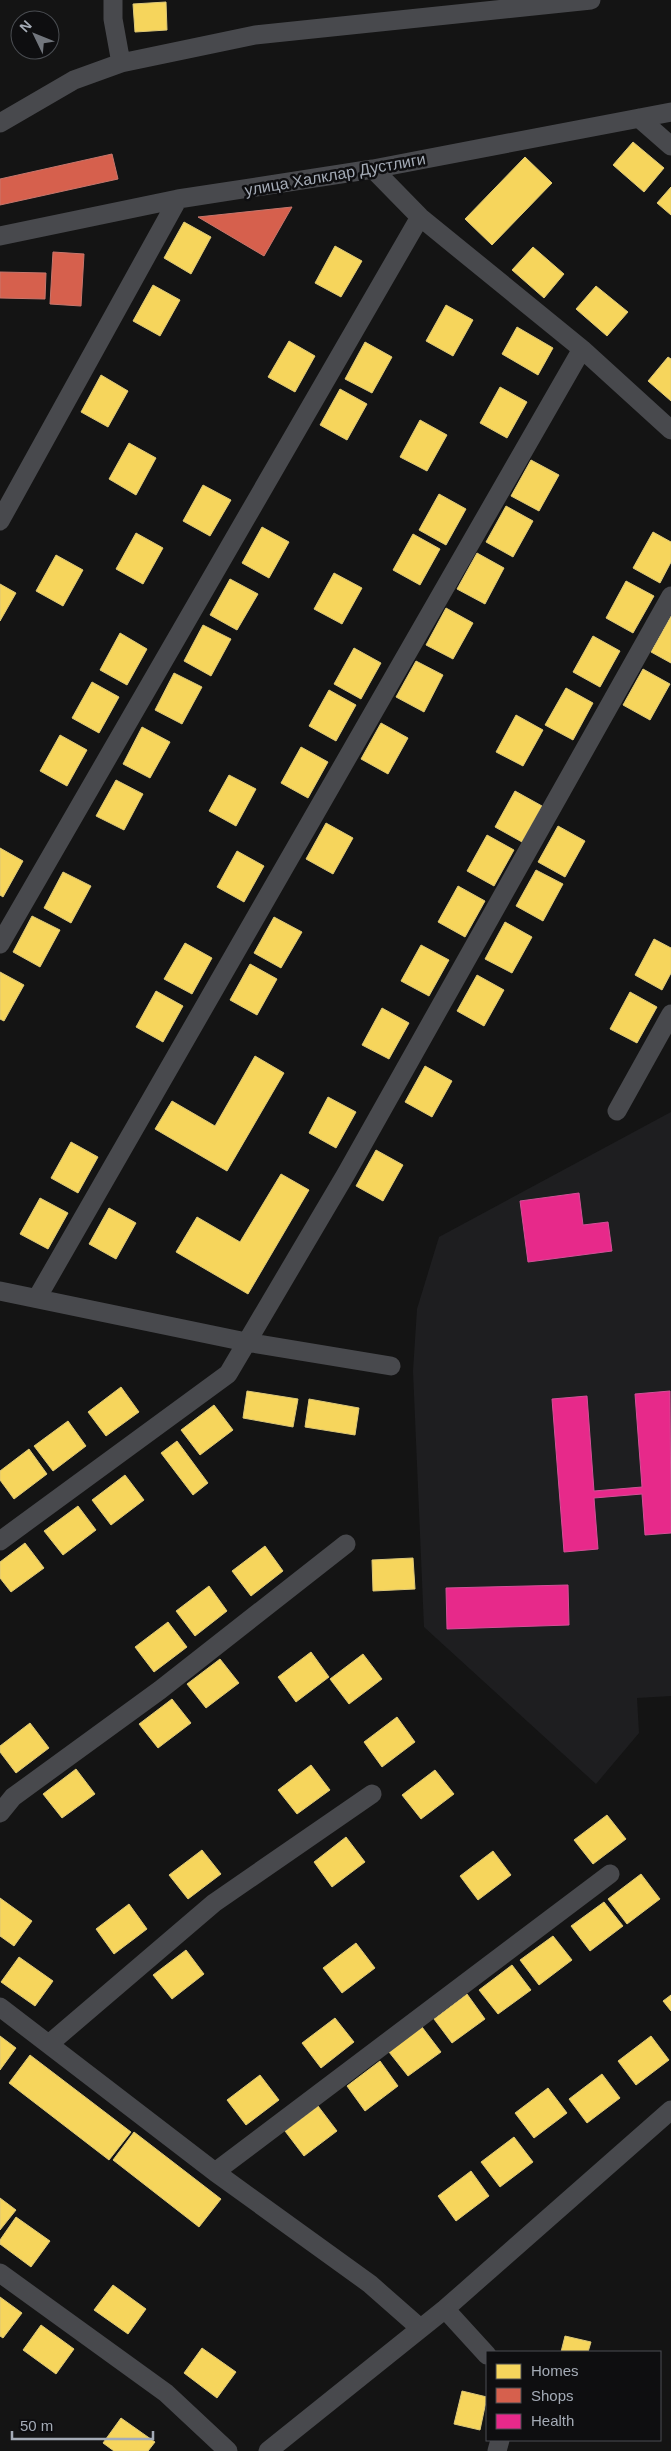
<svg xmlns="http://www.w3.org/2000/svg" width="671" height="2451" viewBox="0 0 671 2451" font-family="Helvetica,sans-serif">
<rect width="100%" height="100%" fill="#141414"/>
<path fill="#1e1e20" d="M 671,1112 L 671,1696 L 637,1698 L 639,1733 L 596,1784 L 424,1627 L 413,1371 L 417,1309 L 439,1237 Z"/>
<path fill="#f6d55c" stroke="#ddc877" d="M 166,2 L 167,30 L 135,32 L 133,4 Z
M 633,142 L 664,168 L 644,192 L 613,165 Z
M 525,157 L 552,183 L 492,245 L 465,219 Z
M 671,187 L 671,215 L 657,203 Z
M 184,222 L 211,237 L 191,274 L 164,258 Z
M 335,246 L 362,261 L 341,297 L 315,283 Z
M 533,247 L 564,274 L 544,298 L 512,270 Z
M 153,285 L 180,300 L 160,336 L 133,321 Z
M 596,286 L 628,312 L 607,336 L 576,309 Z
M 446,305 L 473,320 L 453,356 L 426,341 Z
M 517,327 L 553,348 L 538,375 L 502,354 Z
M 289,341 L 315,356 L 295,392 L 268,377 Z
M 365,342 L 392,357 L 372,393 L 345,379 Z
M 668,357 L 671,359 L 671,401 L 648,381 Z
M 101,375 L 128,391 L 108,427 L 81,412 Z
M 500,387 L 527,402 L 507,438 L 480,423 Z
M 340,389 L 367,404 L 347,440 L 320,425 Z
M 420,420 L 447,435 L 427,471 L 400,457 Z
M 129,443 L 156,458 L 136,495 L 109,479 Z
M 531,460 L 559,475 L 539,511 L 511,496 Z
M 203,485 L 231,500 L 210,536 L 183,521 Z
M 439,494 L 466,509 L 446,545 L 419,530 Z
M 506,506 L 533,521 L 513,557 L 486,542 Z
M 262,527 L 289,542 L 269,578 L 242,563 Z
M 653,532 L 671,542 L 671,562 L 660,583 L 633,568 Z
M 136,533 L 163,548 L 143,584 L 116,569 Z
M 413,534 L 440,549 L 420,585 L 393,570 Z
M 477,553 L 504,568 L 485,604 L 457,589 Z
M 56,555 L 83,570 L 63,606 L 36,591 Z
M 334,573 L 362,588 L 342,624 L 314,609 Z
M 230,579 L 258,594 L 237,630 L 210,615 Z
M 626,581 L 654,596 L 633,633 L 606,618 Z
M 0,584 L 16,593 L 0,621 Z
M 446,608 L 473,623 L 453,659 L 426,645 Z
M 671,616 L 671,663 L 651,652 Z
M 203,625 L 231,639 L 211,676 L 184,661 Z
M 120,633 L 147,649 L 127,685 L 100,670 Z
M 593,636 L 620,651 L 600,687 L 573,672 Z
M 354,648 L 381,663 L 361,699 L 334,684 Z
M 416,661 L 443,675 L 424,712 L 396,697 Z
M 643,669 L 670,684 L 650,720 L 623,705 Z
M 174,673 L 202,687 L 182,724 L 155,710 Z
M 92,682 L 119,697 L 99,733 L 72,718 Z
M 566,688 L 593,703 L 573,740 L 545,725 Z
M 329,690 L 356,705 L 336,741 L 309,726 Z
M 516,715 L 543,730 L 523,766 L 496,752 Z
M 381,723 L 408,738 L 388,774 L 361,759 Z
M 142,727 L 170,742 L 150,778 L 123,764 Z
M 60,735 L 87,750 L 67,786 L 40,771 Z
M 301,747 L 328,762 L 308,798 L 281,783 Z
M 229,775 L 256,789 L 236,826 L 209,811 Z
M 116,780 L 143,794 L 124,830 L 96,816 Z
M 515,791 L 542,806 L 522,842 L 495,827 Z
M 326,823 L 353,838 L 333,874 L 306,859 Z
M 558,826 L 585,841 L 565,877 L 538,862 Z
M 487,835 L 514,850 L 494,886 L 467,871 Z
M 0,848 L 23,861 L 3,897 L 0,895 Z
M 237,851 L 264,866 L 244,902 L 217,887 Z
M 536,870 L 563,884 L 543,921 L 516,906 Z
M 63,872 L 91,886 L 71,923 L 44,908 Z
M 458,886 L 485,901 L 465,937 L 438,922 Z
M 32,916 L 60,930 L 40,967 L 13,952 Z
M 274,917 L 302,932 L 281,968 L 254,953 Z
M 505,922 L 532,937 L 512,973 L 485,959 Z
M 654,939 L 671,948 L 671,973 L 662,990 L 635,975 Z
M 185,943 L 212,958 L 192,994 L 164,979 Z
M 421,945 L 449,960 L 429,996 L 401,981 Z
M 250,964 L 277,979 L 257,1015 L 230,1000 Z
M 0,972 L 24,985 L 4,1021 L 0,1019 Z
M 477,975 L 504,990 L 484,1026 L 457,1011 Z
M 156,991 L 183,1006 L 163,1042 L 136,1027 Z
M 630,992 L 657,1007 L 637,1043 L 610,1029 Z
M 382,1008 L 409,1023 L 389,1059 L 362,1045 Z
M 255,1056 L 284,1073 L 227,1171 L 155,1129 L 172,1101 L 215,1126 Z
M 425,1066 L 452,1081 L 432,1117 L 405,1102 Z
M 328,1097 L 356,1112 L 336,1148 L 309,1133 Z
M 71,1142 L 98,1157 L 78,1193 L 51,1178 Z
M 376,1150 L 403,1165 L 383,1201 L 356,1186 Z
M 281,1174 L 309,1190 L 248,1294 L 176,1252 L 197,1217 L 240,1242 Z
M 40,1198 L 68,1213 L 48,1249 L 20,1234 Z
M 109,1208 L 136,1223 L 116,1259 L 89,1244 Z
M 121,1387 L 139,1412 L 106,1436 L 88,1412 Z
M 247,1391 L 298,1399 L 293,1427 L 243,1418 Z
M 309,1399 L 359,1408 L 355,1435 L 305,1427 Z
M 214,1405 L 233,1430 L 200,1455 L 181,1430 Z
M 68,1421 L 86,1446 L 53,1471 L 34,1446 Z
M 177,1441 L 208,1483 L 193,1495 L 161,1453 Z
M 29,1449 L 47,1474 L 14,1499 L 0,1480 L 0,1471 Z
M 125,1475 L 144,1500 L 111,1525 L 92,1500 Z
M 78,1506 L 96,1530 L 63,1555 L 44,1531 Z
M 25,1543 L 44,1568 L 11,1592 L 0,1578 L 0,1562 Z
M 265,1546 L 283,1571 L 251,1596 L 232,1571 Z
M 413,1558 L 415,1589 L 373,1591 L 372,1560 Z
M 209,1586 L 227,1611 L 195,1636 L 176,1611 Z
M 168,1622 L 187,1647 L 154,1672 L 135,1647 Z
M 311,1652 L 329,1677 L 296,1702 L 278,1677 Z
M 363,1654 L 382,1679 L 349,1704 L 330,1679 Z
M 220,1659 L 239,1683 L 206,1708 L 187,1684 Z
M 172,1699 L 191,1723 L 158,1748 L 139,1724 Z
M 397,1717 L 415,1742 L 382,1767 L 364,1742 Z
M 30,1723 L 49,1748 L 16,1773 L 0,1752 L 0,1746 Z
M 311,1765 L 330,1790 L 297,1814 L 278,1790 Z
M 76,1769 L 95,1794 L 62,1818 L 43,1794 Z
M 435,1770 L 454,1794 L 421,1819 L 402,1795 Z
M 607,1815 L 626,1839 L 593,1864 L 574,1840 Z
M 346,1837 L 365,1862 L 332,1887 L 314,1862 Z
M 202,1850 L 221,1874 L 188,1899 L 169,1875 Z
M 493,1851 L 511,1875 L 478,1900 L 460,1876 Z
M 641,1874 L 660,1899 L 627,1924 L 608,1899 Z
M 0,1898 L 32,1921 L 14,1946 L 0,1936 Z
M 604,1902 L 623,1926 L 590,1951 L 571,1926 Z
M 129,1904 L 147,1929 L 114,1954 L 96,1929 Z
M 553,1936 L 572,1960 L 539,1985 L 520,1960 Z
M 356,1943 L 375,1968 L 342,1993 L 323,1968 Z
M 186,1950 L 204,1974 L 172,1999 L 153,1975 Z
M 19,1957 L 53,1981 L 35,2006 L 1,1982 Z
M 512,1965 L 531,1990 L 498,2014 L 479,1990 Z
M 467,1994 L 485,2019 L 452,2043 L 434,2019 Z
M 671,1995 L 671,2011 L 663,2001 Z
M 335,2018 L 354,2042 L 321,2068 L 302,2043 Z
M 422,2027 L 441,2052 L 408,2076 L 389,2052 Z
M 0,2036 L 16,2048 L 0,2070 Z
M 651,2036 L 669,2060 L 636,2085 L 618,2061 Z
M 30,2055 L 131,2132 L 109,2160 L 9,2083 Z
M 380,2061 L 398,2086 L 365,2111 L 347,2086 Z
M 602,2074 L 620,2098 L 587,2123 L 569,2099 Z
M 260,2075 L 279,2100 L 246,2125 L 227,2100 Z
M 548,2088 L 567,2113 L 534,2138 L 515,2113 Z
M 318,2106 L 337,2131 L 304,2156 L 285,2131 Z
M 134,2132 L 221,2199 L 199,2227 L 113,2160 Z
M 514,2137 L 533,2162 L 500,2187 L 481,2162 Z
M 471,2171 L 489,2196 L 456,2221 L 438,2196 Z
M 0,2198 L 16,2210 L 0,2230 Z
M 16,2217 L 50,2241 L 31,2267 L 0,2244 L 0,2240 Z
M 113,2285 L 146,2309 L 128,2334 L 94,2310 Z
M 0,2297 L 22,2313 L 3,2338 L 0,2336 Z
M 41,2325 L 74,2349 L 56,2374 L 23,2350 Z
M 565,2336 L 591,2342 L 588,2352 L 561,2352 Z
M 202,2348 L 236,2372 L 217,2398 L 184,2373 Z
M 462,2391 L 487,2397 L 480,2430 L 454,2424 Z
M 121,2418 L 155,2442 L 148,2451 L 114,2451 L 103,2443 Z"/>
<path fill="#d6604d" stroke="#c7766c" d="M 112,154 L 118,179 L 0,205 L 0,179 Z
M 292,207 L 264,256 L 198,217 Z
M 53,252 L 84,254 L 81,306 L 50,304 Z
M 0,272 L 46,273 L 45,299 L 0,298 Z"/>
<path fill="#e7298a" stroke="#d35097" d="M 579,1193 L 583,1225 L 608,1222 L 612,1251 L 528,1262 L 520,1201 Z
M 670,1391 L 671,1533 L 645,1535 L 642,1494 L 594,1498 L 598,1549 L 564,1552 L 552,1399 L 587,1396 L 594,1491 L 642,1487 L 635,1394 Z
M 568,1585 L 569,1625 L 447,1629 L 446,1588 Z"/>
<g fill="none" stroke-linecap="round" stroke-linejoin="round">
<path stroke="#48494d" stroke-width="19" d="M 113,0 L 113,19 L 121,63
M 639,118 L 671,146
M 0,123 L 74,80 L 121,63 L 255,35 L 591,0
M 373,169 L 420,217 L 582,349 L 671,430
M 0,236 L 178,199 L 373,169 L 671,112
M 0,521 L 178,199
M 0,944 L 420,217
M 617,1111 L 671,1014
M 0,1291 L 246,1342 L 391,1366
M 37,1298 L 582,349
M 0,1541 L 228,1374 L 346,1174 L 671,596
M 0,1813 L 13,1797 L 160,1690 L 346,1544
M 0,2007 L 215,2172 L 370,2284 L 420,2328
M 49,2044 L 214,1903 L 372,1794
M 215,2172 L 610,1874
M 0,2273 L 166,2393 L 228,2451
M 445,2309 L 487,2355
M 268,2451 L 445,2309 L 671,2110
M 497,2451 L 500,2440"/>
</g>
<g text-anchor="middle" stroke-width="5" stroke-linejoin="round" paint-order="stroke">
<g font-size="16" fill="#a4abb6" stroke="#0e0e10">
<text transform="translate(335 174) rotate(-10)" y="6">улица Халклар Дустлиги</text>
</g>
</g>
<rect x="486" y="2351" width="175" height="90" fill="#0e0e10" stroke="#4a4d52"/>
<rect x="496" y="2364" width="25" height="15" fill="#f6d55c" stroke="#4a4d52"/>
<text x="531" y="2376" font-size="15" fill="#a4abb6">Homes</text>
<rect x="496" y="2388" width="25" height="15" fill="#d6604d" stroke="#4a4d52"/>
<text x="531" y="2401" font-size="15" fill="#a4abb6">Shops</text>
<rect x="496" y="2414" width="25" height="15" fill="#e7298a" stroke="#4a4d52"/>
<text x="531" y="2426" font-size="15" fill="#a4abb6">Health</text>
<g transform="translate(35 35) rotate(313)"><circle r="24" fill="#0e0e10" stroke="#4a4d52"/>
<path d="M0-4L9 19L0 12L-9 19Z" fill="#72767d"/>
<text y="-8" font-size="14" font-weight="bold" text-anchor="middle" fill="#a4abb6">N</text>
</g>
<path d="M12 2431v8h141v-8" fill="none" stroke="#a4abb6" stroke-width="2.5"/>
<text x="20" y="2431" font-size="15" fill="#a4abb6" stroke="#0e0e10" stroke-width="4" paint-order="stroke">50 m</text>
</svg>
